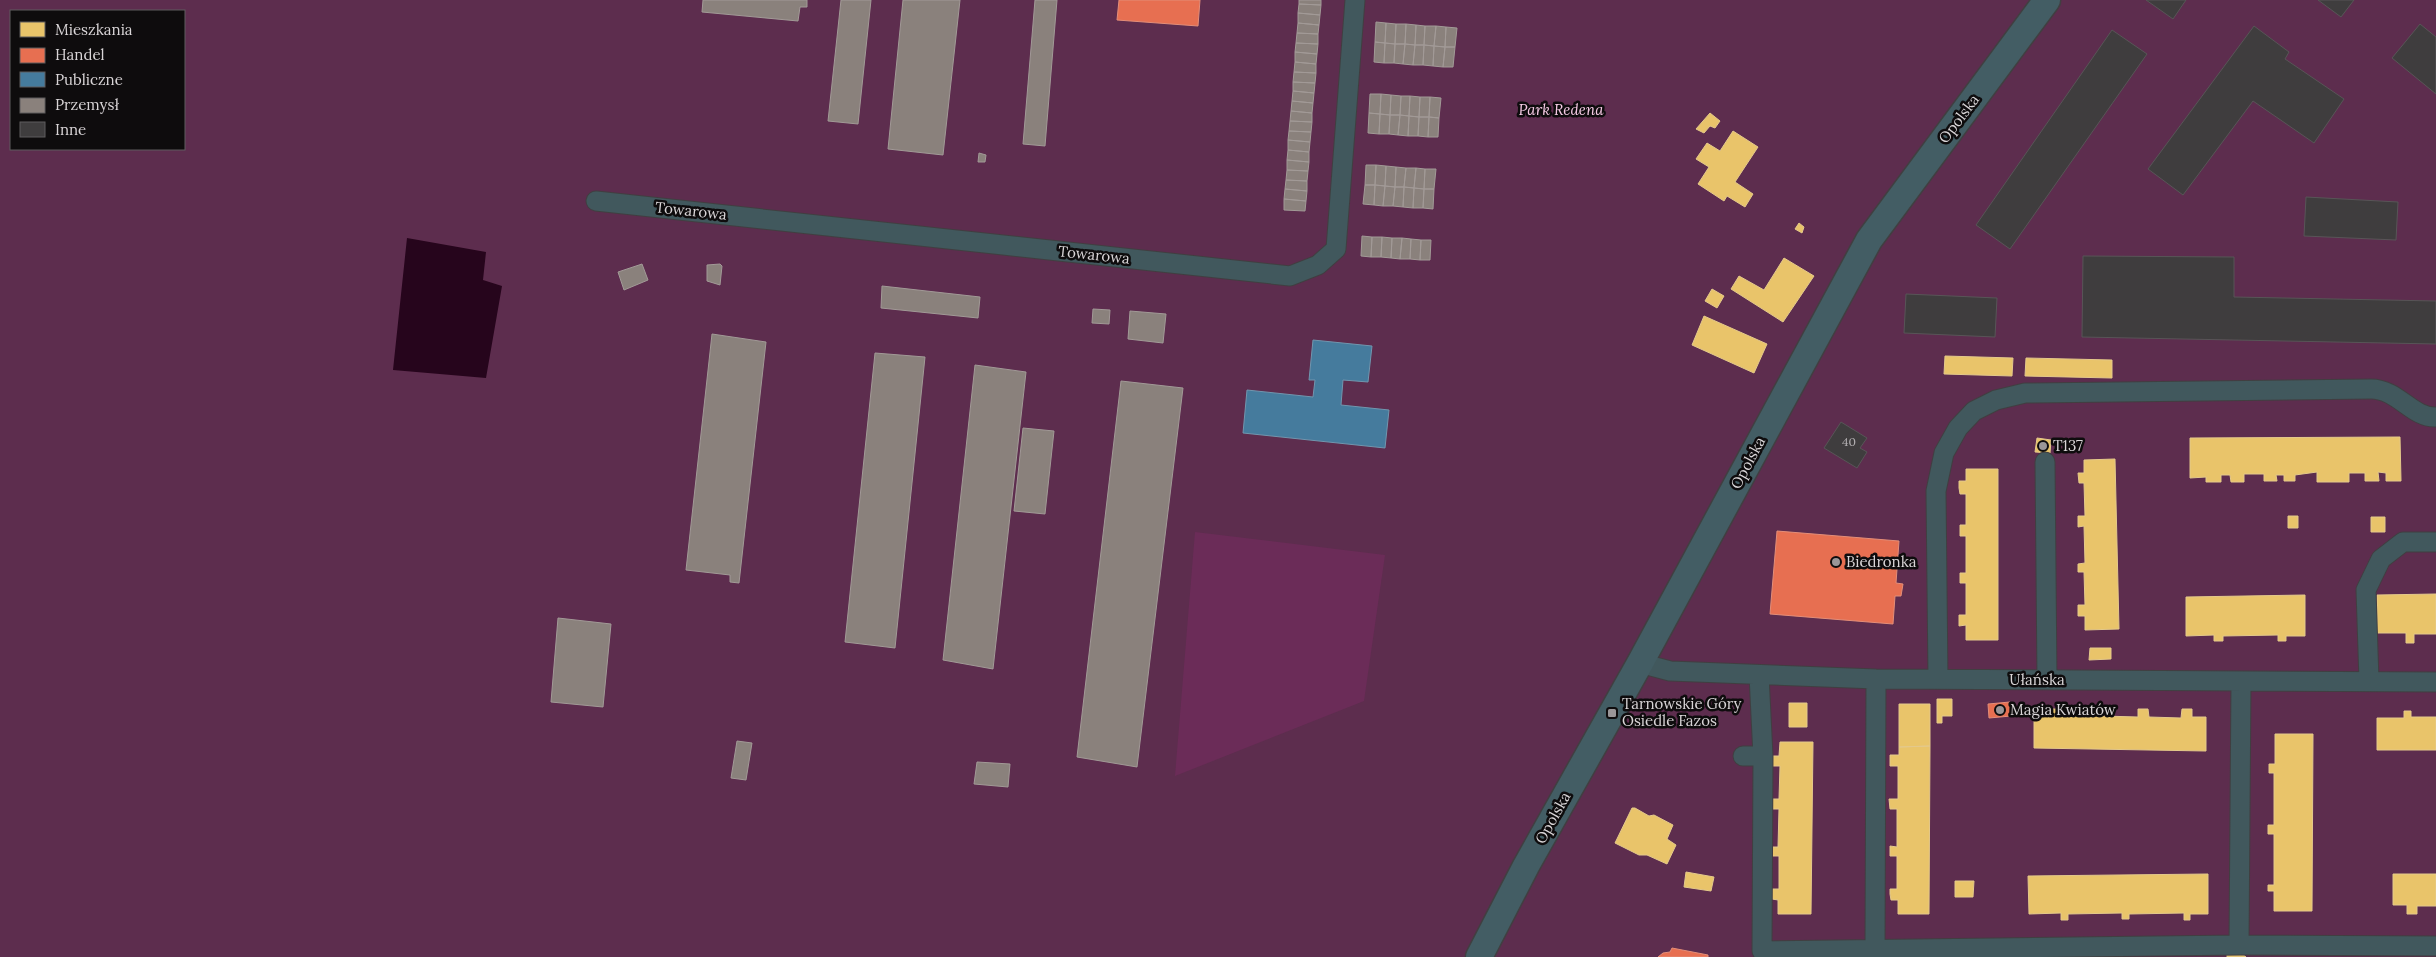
<svg xmlns="http://www.w3.org/2000/svg" width="2436" height="957" viewBox="0 0 2436 957" font-family="Lora,serif">
<rect width="100%" height="100%" fill="#252224"/>
<path fill="#5d2d4e" fill-rule="evenodd" d="M 0,0 L 2436,0 L 2436,957 L 0,957 ZM 11,11 L 184,11 L 184,149 L 11,149 Z"/>
<path fill="#6b2c58" d="M 1195,532 L 1385,555 L 1364,701 L 1175,776 Z"/>
<path fill="#26051c" d="M 407,238 L 486,252 L 483,280 L 502,286 L 486,378 L 393,370 Z"/>
<path fill="#e9c46a" stroke="#e4c98b" d="M 1710,113 L 1720,121 L 1715,128 L 1710,126 L 1704,133 L 1696,129 Z
M 1733,131 L 1758,147 L 1735,182 L 1753,194 L 1745,207 L 1727,196 L 1724,201 L 1698,184 L 1709,167 L 1696,159 L 1707,143 L 1720,151 Z
M 1799,223 L 1804,227 L 1802,233 L 1795,229 Z
M 1784,258 L 1814,276 L 1783,322 L 1731,289 L 1739,276 L 1764,290 Z
M 1712,289 L 1724,296 L 1717,308 L 1705,301 Z
M 1704,316 L 1767,344 L 1754,373 L 1692,345 Z
M 1945,356 L 2013,358 L 2012,376 L 1944,374 Z
M 2026,358 L 2112,360 L 2112,378 L 2025,376 Z
M 2400,437 L 2401,481 L 2386,481 L 2386,473 L 2378,472 L 2379,481 L 2365,481 L 2365,473 L 2349,473 L 2349,482 L 2317,482 L 2317,472 L 2295,475 L 2295,481 L 2284,481 L 2284,475 L 2276,475 L 2277,481 L 2264,481 L 2264,474 L 2244,474 L 2244,482 L 2231,482 L 2230,475 L 2221,475 L 2221,482 L 2206,482 L 2206,477 L 2190,478 L 2190,438 Z
M 2037,438 L 2051,440 L 2050,453 L 2035,452 Z
M 2115,459 L 2119,629 L 2085,630 L 2085,616 L 2078,616 L 2078,605 L 2085,605 L 2084,572 L 2078,572 L 2078,564 L 2085,563 L 2084,526 L 2078,527 L 2078,516 L 2085,516 L 2084,483 L 2079,483 L 2078,473 L 2084,473 L 2084,460 Z
M 1966,469 L 1998,469 L 1998,640 L 1966,640 L 1966,625 L 1959,626 L 1959,615 L 1966,615 L 1966,583 L 1960,583 L 1960,573 L 1966,573 L 1966,536 L 1960,536 L 1960,525 L 1966,525 L 1966,494 L 1960,494 L 1959,488 L 1959,481 L 1966,481 Z
M 2288,516 L 2298,516 L 2298,528 L 2288,528 Z
M 2371,517 L 2385,517 L 2385,532 L 2371,532 Z
M 2436,594 L 2436,634 L 2414,634 L 2414,643 L 2406,643 L 2406,633 L 2377,633 L 2377,595 Z
M 2305,595 L 2305,636 L 2286,636 L 2286,641 L 2278,641 L 2278,635 L 2223,636 L 2223,641 L 2214,641 L 2214,635 L 2186,636 L 2186,597 Z
M 2090,648 L 2111,648 L 2111,659 L 2089,660 Z
M 1937,699 L 1952,699 L 1952,716 L 1942,716 L 1942,723 L 1937,723 Z
M 1789,703 L 1807,703 L 1807,727 L 1789,727 Z
M 1899,704 L 1930,704 L 1930,746 L 1899,747 Z
M 2053,709 L 2061,709 L 2061,716 L 2093,717 L 2093,710 L 2102,710 L 2102,716 L 2138,717 L 2138,709 L 2148,709 L 2149,717 L 2181,718 L 2182,709 L 2192,709 L 2192,717 L 2206,717 L 2206,751 L 2034,748 L 2034,716 L 2052,716 Z
M 2404,711 L 2411,711 L 2411,717 L 2436,717 L 2436,750 L 2377,750 L 2377,718 L 2404,718 Z
M 2275,734 L 2313,734 L 2312,911 L 2274,911 L 2274,891 L 2268,891 L 2268,885 L 2274,885 L 2274,834 L 2268,834 L 2268,825 L 2274,825 L 2274,773 L 2269,773 L 2269,764 L 2275,764 Z
M 1780,742 L 1813,742 L 1811,914 L 1778,914 L 1778,900 L 1772,899 L 1772,889 L 1779,889 L 1779,856 L 1772,856 L 1772,847 L 1778,847 L 1779,809 L 1772,809 L 1772,799 L 1779,799 L 1780,766 L 1772,766 L 1772,756 L 1779,756 Z
M 1930,746 L 1929,914 L 1898,914 L 1898,900 L 1891,900 L 1890,894 L 1890,889 L 1897,889 L 1897,856 L 1890,856 L 1890,846 L 1897,847 L 1897,809 L 1890,809 L 1889,799 L 1898,799 L 1898,766 L 1890,766 L 1890,755 L 1899,755 L 1899,747 Z
M 1632,808 L 1635,808 L 1649,816 L 1654,815 L 1673,825 L 1667,839 L 1676,845 L 1667,864 L 1647,855 L 1639,855 L 1615,843 Z
M 1686,872 L 1714,877 L 1711,891 L 1684,887 Z
M 2208,874 L 2208,914 L 2190,914 L 2190,920 L 2184,920 L 2184,913 L 2129,914 L 2129,919 L 2122,919 L 2122,913 L 2068,914 L 2068,920 L 2061,920 L 2061,913 L 2029,914 L 2028,876 Z
M 2393,874 L 2436,874 L 2436,906 L 2417,906 L 2417,914 L 2407,914 L 2407,905 L 2393,905 Z
M 1955,881 L 1974,881 L 1973,897 L 1955,897 Z
M 2241,953 L 2246,957 L 2227,957 L 2227,955 Z"/>
<path fill="#e76f51" stroke="#e38e79" d="M 1119,0 L 1200,0 L 1198,26 L 1117,20 Z
M 1777,531 L 1899,541 L 1896,583 L 1903,584 L 1901,596 L 1895,596 L 1893,624 L 1770,614 Z
M 2010,702 L 2011,716 L 1989,718 L 1988,704 Z
M 1672,948 L 1708,955 L 1708,957 L 1658,957 L 1663,953 L 1670,952 Z"/>
<path fill="#457b9d" stroke="#7196ae" d="M 1313,340 L 1372,346 L 1368,382 L 1343,380 L 1341,405 L 1389,410 L 1385,448 L 1243,433 L 1247,390 L 1313,397 L 1315,380 L 1309,380 Z"/>
<path fill="#8a817c" stroke="#a29a97" d="M 703,0 L 807,0 L 807,7 L 800,7 L 798,21 L 702,12 Z
M 841,0 L 871,0 L 858,124 L 828,121 Z
M 903,0 L 960,0 L 943,155 L 888,149 Z
M 1035,0 L 1057,0 L 1045,146 L 1023,144 Z
M 1299,0 L 1321,0 L 1321,5 L 1299,4 Z
M 1299,4 L 1321,5 L 1320,15 L 1298,13 Z
M 1298,13 L 1320,15 L 1319,25 L 1298,23 Z
M 1376,22 L 1386,23 L 1385,43 L 1375,42 Z
M 1298,23 L 1319,25 L 1318,34 L 1297,33 Z
M 1386,23 L 1396,24 L 1395,44 L 1385,43 Z
M 1396,24 L 1406,24 L 1405,44 L 1395,44 Z
M 1406,24 L 1416,25 L 1415,45 L 1405,44 Z
M 1416,25 L 1425,26 L 1424,45 L 1415,45 Z
M 1425,26 L 1436,26 L 1434,46 L 1424,45 Z
M 1436,26 L 1446,27 L 1445,47 L 1434,46 Z
M 1446,27 L 1457,28 L 1455,47 L 1445,47 Z
M 1297,33 L 1318,34 L 1318,44 L 1296,43 Z
M 1375,42 L 1385,43 L 1384,63 L 1374,62 Z
M 1296,43 L 1318,44 L 1317,54 L 1295,52 Z
M 1385,43 L 1395,44 L 1394,63 L 1384,63 Z
M 1395,44 L 1405,44 L 1403,64 L 1394,63 Z
M 1405,44 L 1415,45 L 1413,65 L 1403,64 Z
M 1415,45 L 1424,45 L 1423,65 L 1413,65 Z
M 1424,45 L 1434,46 L 1433,66 L 1423,65 Z
M 1434,46 L 1445,47 L 1443,67 L 1433,66 Z
M 1445,47 L 1455,47 L 1453,67 L 1443,67 Z
M 1295,52 L 1317,54 L 1316,64 L 1295,62 Z
M 1295,62 L 1316,64 L 1316,73 L 1294,72 Z
M 1294,72 L 1316,73 L 1315,83 L 1293,82 Z
M 1293,82 L 1315,83 L 1314,93 L 1293,91 Z
M 1293,91 L 1314,93 L 1313,103 L 1292,101 Z
M 1370,94 L 1381,94 L 1380,114 L 1369,113 Z
M 1381,94 L 1391,95 L 1390,115 L 1380,114 Z
M 1391,95 L 1401,96 L 1400,115 L 1390,115 Z
M 1401,96 L 1410,96 L 1409,116 L 1400,115 Z
M 1410,96 L 1420,97 L 1419,117 L 1409,116 Z
M 1420,97 L 1430,97 L 1429,117 L 1419,117 Z
M 1430,97 L 1441,98 L 1439,118 L 1429,117 Z
M 1292,101 L 1313,103 L 1312,113 L 1291,111 Z
M 1291,111 L 1312,113 L 1312,122 L 1290,121 Z
M 1369,113 L 1380,114 L 1379,134 L 1368,133 Z
M 1380,114 L 1390,115 L 1389,134 L 1379,134 Z
M 1390,115 L 1400,115 L 1398,135 L 1389,134 Z
M 1400,115 L 1409,116 L 1408,136 L 1398,135 Z
M 1409,116 L 1419,117 L 1418,136 L 1408,136 Z
M 1419,117 L 1429,117 L 1428,137 L 1418,136 Z
M 1429,117 L 1439,118 L 1438,137 L 1428,137 Z
M 1290,121 L 1312,122 L 1311,132 L 1289,131 Z
M 1289,131 L 1311,132 L 1310,142 L 1288,140 Z
M 1288,140 L 1310,142 L 1309,152 L 1288,150 Z
M 1288,150 L 1309,152 L 1309,162 L 1287,160 Z
M 979,153 L 986,155 L 985,162 L 978,162 Z
M 1287,160 L 1309,162 L 1308,171 L 1287,170 Z
M 1366,165 L 1376,165 L 1375,185 L 1365,185 Z
M 1376,165 L 1386,166 L 1385,186 L 1375,185 Z
M 1386,166 L 1396,167 L 1395,187 L 1385,186 Z
M 1396,167 L 1406,168 L 1404,187 L 1395,187 Z
M 1406,168 L 1416,168 L 1414,188 L 1404,187 Z
M 1416,168 L 1425,169 L 1424,189 L 1414,188 Z
M 1425,169 L 1436,169 L 1434,189 L 1424,189 Z
M 1287,170 L 1308,171 L 1307,181 L 1286,180 Z
M 1286,180 L 1307,181 L 1307,191 L 1285,189 Z
M 1365,185 L 1375,185 L 1374,205 L 1363,204 Z
M 1375,185 L 1385,186 L 1383,206 L 1374,205 Z
M 1385,186 L 1395,187 L 1393,206 L 1383,206 Z
M 1395,187 L 1404,187 L 1403,207 L 1393,206 Z
M 1404,187 L 1414,188 L 1413,208 L 1403,207 Z
M 1414,188 L 1424,189 L 1423,208 L 1413,208 Z
M 1285,189 L 1307,191 L 1306,201 L 1284,199 Z
M 1424,189 L 1434,189 L 1433,209 L 1423,208 Z
M 1284,199 L 1306,201 L 1305,211 L 1284,210 Z
M 1362,236 L 1372,237 L 1371,257 L 1361,256 Z
M 1372,237 L 1382,237 L 1381,257 L 1371,257 Z
M 1382,237 L 1392,238 L 1391,258 L 1381,257 Z
M 1392,238 L 1402,238 L 1400,259 L 1391,258 Z
M 1402,238 L 1411,239 L 1410,259 L 1400,259 Z
M 1411,239 L 1421,240 L 1420,260 L 1410,259 Z
M 1421,240 L 1431,240 L 1430,260 L 1420,260 Z
M 642,264 L 648,280 L 624,290 L 618,272 Z
M 720,264 L 722,266 L 720,285 L 707,281 L 707,265 Z
M 882,286 L 980,297 L 978,318 L 881,308 Z
M 1093,309 L 1110,310 L 1109,324 L 1092,323 Z
M 1130,311 L 1166,314 L 1163,343 L 1128,339 Z
M 712,334 L 766,342 L 739,583 L 730,582 L 730,575 L 686,570 Z
M 875,353 L 925,357 L 895,648 L 845,642 Z
M 975,365 L 1026,372 L 993,669 L 943,660 Z
M 1121,381 L 1183,388 L 1137,767 L 1077,757 Z
M 1023,428 L 1054,431 L 1045,514 L 1014,511 Z
M 558,618 L 611,624 L 603,707 L 551,702 Z
M 737,741 L 752,743 L 746,780 L 731,778 Z
M 977,762 L 1010,764 L 1008,787 L 974,784 Z"/>
<path fill="#3f3d3e" stroke="#585557" d="M 2146,0 L 2186,0 L 2173,19 Z
M 2318,0 L 2354,0 L 2341,17 Z
M 2420,24 L 2436,37 L 2436,94 L 2392,58 Z
M 2254,26 L 2289,52 L 2285,59 L 2344,99 L 2314,143 L 2253,101 L 2183,195 L 2148,169 Z
M 2112,30 L 2147,54 L 2010,249 L 1976,225 Z
M 2306,197 L 2398,202 L 2396,240 L 2304,236 Z
M 2083,256 L 2234,257 L 2234,297 L 2436,301 L 2436,344 L 2082,337 Z
M 1906,294 L 1997,298 L 1995,337 L 1904,333 Z
M 1841,422 L 1867,438 L 1860,448 L 1867,452 L 1857,468 L 1824,448 Z"/>
<g fill="none" stroke-linecap="round" stroke-linejoin="round">
<defs>
<path id="street" d="M 596,201 L 1290,276 L 1318,265 L 1336,249 L 1355,0
M 2045,462 L 2047,680
M 1640,663 L 1670,671 L 1876,679 L 2436,682
M 1759,675 L 1763,756 L 1762,951 L 2239,945 L 2436,946
M 1938,679 L 1936,491 L 1944,453 L 1958,428 L 1974,411 L 1996,400 L 2025,393 L 2371,389 C 2398,389 2412,418 2436,417
M 2369,681 L 2366,590 L 2381,559 L 2403,542 L 2436,542
M 1743,756 L 1763,756
M 2239,945 L 2241,681
M 1875,950 L 1876,679"/>
<path id="secondary" d="M 1479,957 L 1526,866 L 1640,663 L 1869,240 L 2047,0"/>
</defs>
<use href="#street" stroke="#413f41" stroke-width="21"/>
<use href="#secondary" stroke="#413f41" stroke-width="29"/>
<use href="#street" stroke="#41585d" stroke-width="19"/>
<use href="#secondary" stroke="#435d64" stroke-width="26"/>
</g>
<g fill="#9a9698" stroke="#0e0c0d" stroke-width="2">
<circle cx="2043" cy="446" r="5"/>
<circle cx="1836" cy="562" r="5"/>
<circle cx="2000" cy="710" r="5"/>
<rect x="1607" y="708" width="10" height="10" rx="2.5"/>
</g>
<g text-anchor="middle" stroke-width="5" stroke-linejoin="round" paint-order="stroke">
<g font-size="12" fill="#b2afb1">
<text x="1849" y="446">40</text>
</g>
<g font-size="15" font-style="italic" fill="#f6cae5" stroke="#0e0c0d">
<text x="1561" y="115">Park Redena</text>
</g>
<g font-size="15" fill="#d9d5d7" stroke="#0e0c0d">
<text transform="translate(1959 119) rotate(-53)" y="5">Opolska</text>
<text transform="translate(691 211) rotate(6)" y="5">Towarowa</text>
<text transform="translate(1094 255) rotate(6)" y="5">Towarowa</text>
<text transform="translate(1748 463) rotate(-62)" y="5">Opolska</text>
<text x="2037" y="685">Ułańska</text>
<text transform="translate(1553 818) rotate(-61)" y="5">Opolska</text>
</g>
<g font-size="15" fill="#d9d5d7" stroke="#0e0c0d" text-anchor="start">
<text x="2053" y="451">T137</text>
<text x="1846" y="567">Biedronka</text>
<text x="1622" y="709">Tarnowskie Góry<tspan x="1622" dy="17">Osiedle Fazos</tspan></text>
<text x="2010" y="715">Magia Kwiatów</text>
</g>
</g>
<rect x="10" y="10" width="175" height="140" fill="#0e0c0d" stroke="#5f5c5e"/>
<rect x="20" y="22" width="25" height="15" fill="#e9c46a" stroke="#5f5c5e"/>
<text x="55" y="35" font-size="15" fill="#d9d5d7">Mieszkania</text>
<rect x="20" y="48" width="25" height="15" fill="#e76f51" stroke="#5f5c5e"/>
<text x="55" y="60" font-size="15" fill="#d9d5d7">Handel</text>
<rect x="20" y="72" width="25" height="15" fill="#457b9d" stroke="#5f5c5e"/>
<text x="55" y="85" font-size="15" fill="#d9d5d7">Publiczne</text>
<rect x="20" y="98" width="25" height="15" fill="#8a817c" stroke="#5f5c5e"/>
<text x="55" y="110" font-size="15" fill="#d9d5d7">Przemysł</text>
<rect x="20" y="122" width="25" height="15" fill="#3f3d3e" stroke="#5f5c5e"/>
<text x="55" y="135" font-size="15" fill="#d9d5d7">Inne</text>
</svg>
